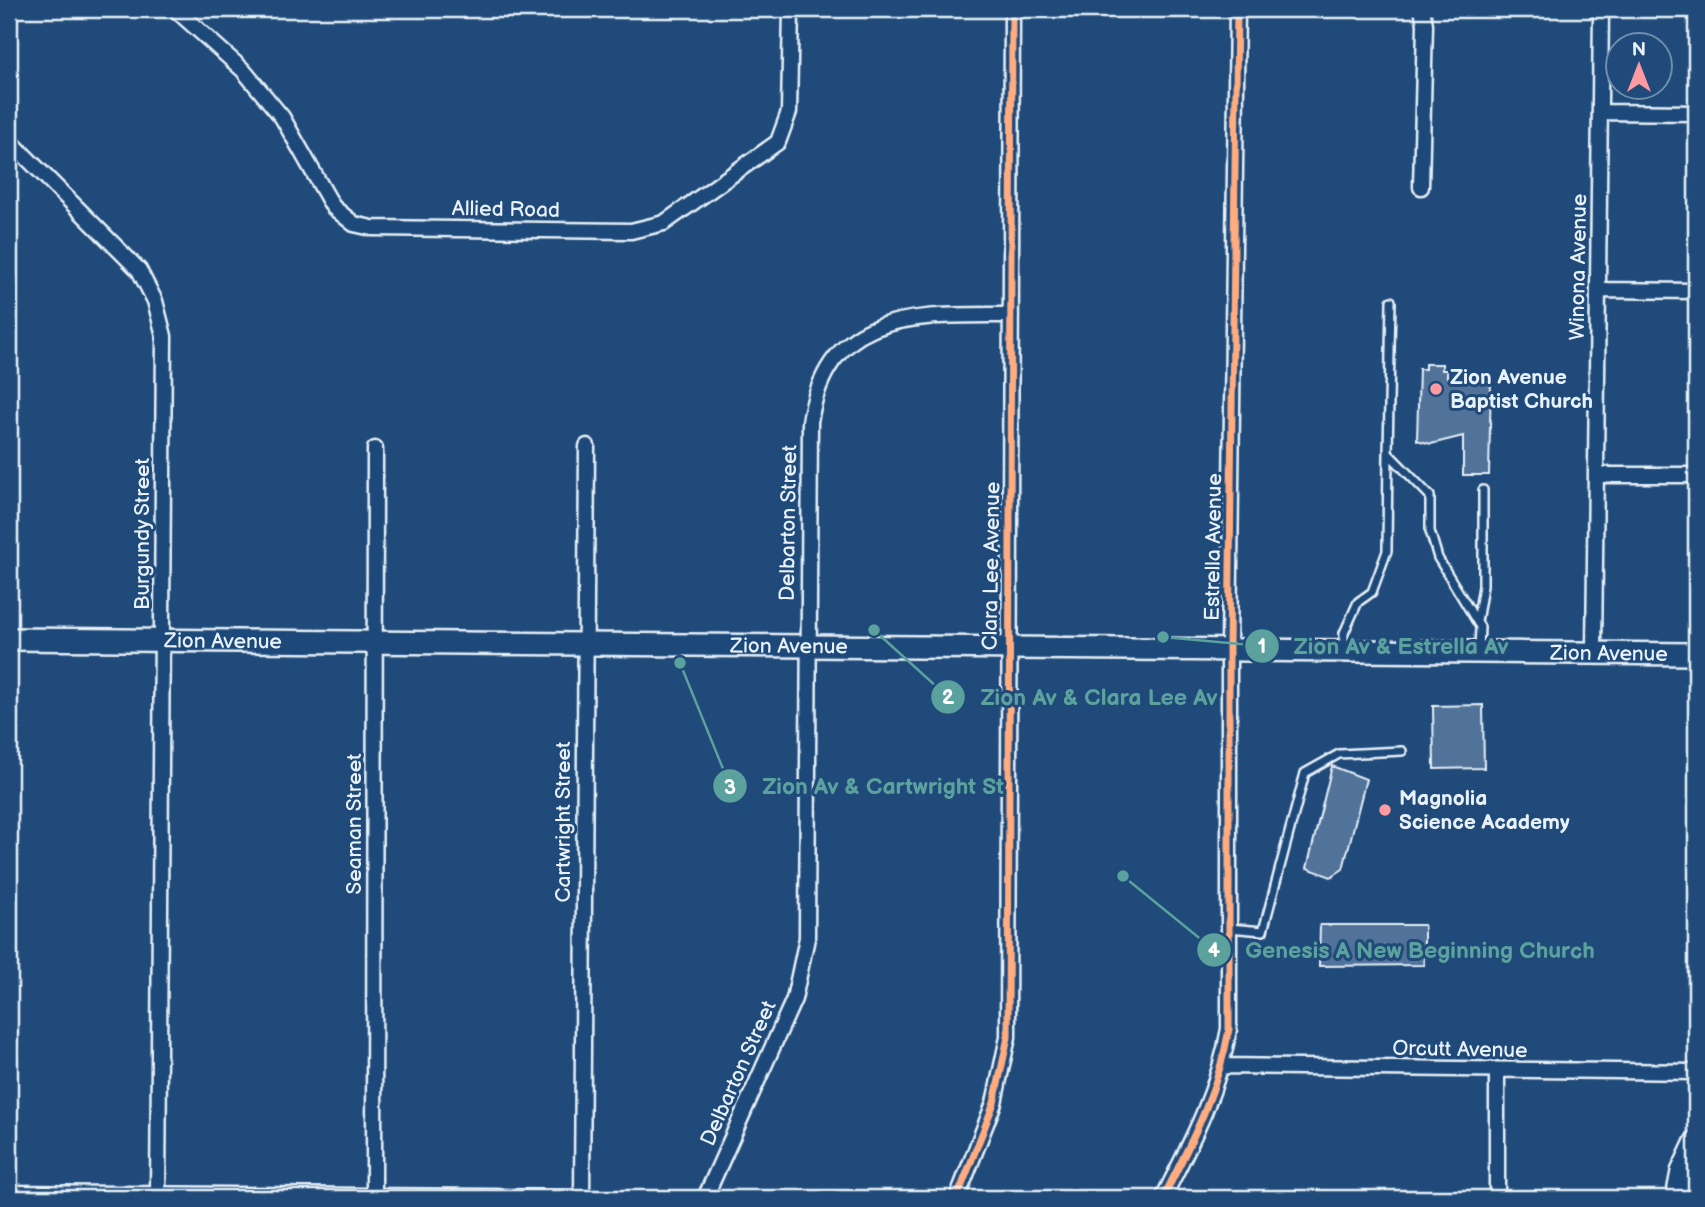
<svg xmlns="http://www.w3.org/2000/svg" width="1705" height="1207" viewBox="0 0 1705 1207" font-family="'Balsamiq Sans',sans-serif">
<rect width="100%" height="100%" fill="#1f4a7a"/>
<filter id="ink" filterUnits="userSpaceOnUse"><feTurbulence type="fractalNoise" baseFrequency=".0143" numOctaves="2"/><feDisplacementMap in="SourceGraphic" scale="14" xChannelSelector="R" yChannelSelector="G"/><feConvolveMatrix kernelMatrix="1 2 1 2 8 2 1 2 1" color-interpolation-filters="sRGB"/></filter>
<g filter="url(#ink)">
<path fill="#517399" stroke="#e8f1f8" stroke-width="2" d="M 1425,364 L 1442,364 L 1442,370 L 1447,370 L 1447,377 L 1491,378 L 1489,475 L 1463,475 L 1463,436 L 1431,444 L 1417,440 L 1419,369 L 1425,369 Z
M 1483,705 L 1484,768 L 1434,769 L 1433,706 Z
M 1332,766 L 1366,779 L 1343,869 L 1331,877 L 1307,868 Z
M 1320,925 L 1424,925 L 1424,965 L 1319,966 Z"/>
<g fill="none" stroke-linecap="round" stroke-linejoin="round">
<defs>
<path id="lane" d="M 1388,453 L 1391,301
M 1477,622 L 1483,586 L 1483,490
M 1344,649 L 1344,633 L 1358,602 L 1372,592 L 1387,551 L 1388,453 L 1430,496 L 1430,531 L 1438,558 L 1480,627 L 1479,650
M 1229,928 L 1263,931 L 1305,773 L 1339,754 L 1402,751"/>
<path id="street" d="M 175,9 L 243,70 L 282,117 L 333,207 L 354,224 L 372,228 L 631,231 L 664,223 L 778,142 L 789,112 L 791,9
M 1601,112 L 1696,113
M 9,140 L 139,270 L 155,301 L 164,336 L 158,1198
M 9,161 L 19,150
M 1421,187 L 1425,24 L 1422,9
M 1599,290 L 1696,291
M 1597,475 L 1696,475
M 1594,652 L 1601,9
M 1223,1066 L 1696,1072
M 1497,1070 L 1497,1198
M 9,1193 L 595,1198
M 374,1198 L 375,449
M 582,1198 L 587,446
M 705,1198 L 794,999 L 807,938 L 810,422 C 828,306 920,316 1011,315
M 957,1198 L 994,1103 L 1008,1037 L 1012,9
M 1163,1198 C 1192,1141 1218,1092 1229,1029 L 1229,648 L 1237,9"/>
<g id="secondary">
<path id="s1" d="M 9,639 L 1696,654"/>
<path d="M 1677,1198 L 1682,1172 L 1696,1142"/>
</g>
</defs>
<use href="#lane" stroke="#e8f1f8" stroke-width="12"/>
<use href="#street" stroke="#e8f1f8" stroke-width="19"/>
<use href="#secondary" stroke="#e8f1f8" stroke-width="26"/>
<use href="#lane" stroke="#1f4a7a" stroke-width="7"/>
<use href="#street" stroke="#1f4a7a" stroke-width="14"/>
<use href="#secondary" stroke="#1f4a7a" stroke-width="21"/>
<defs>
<path id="cycleway" d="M 957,1198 L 994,1103 L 1008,1037 L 1012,9
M 1163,1198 C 1192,1141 1218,1092 1229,1029 L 1229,648 L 1237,9"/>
</defs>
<use href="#cycleway" stroke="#1f4a7a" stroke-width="11"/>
<use href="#cycleway" stroke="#ffac80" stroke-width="7"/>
</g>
</g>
<g fill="#ff9aa2" stroke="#1f4a7a" stroke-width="2.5">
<circle cx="1436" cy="389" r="7"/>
<circle cx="1385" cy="810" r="7"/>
</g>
<g text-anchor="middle" stroke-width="6" stroke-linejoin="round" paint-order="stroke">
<g font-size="21" fill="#e8f1f8" stroke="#1f4a7a">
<text transform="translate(506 209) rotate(1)" y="7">Allied Road</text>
<text transform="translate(1578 267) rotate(-89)" y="7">Winona Avenue</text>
<text transform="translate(788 523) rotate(-89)" y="7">Delbarton Street</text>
<text transform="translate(142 534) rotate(-90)" y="7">Burgundy Street</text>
<text transform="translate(1213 547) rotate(-89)" y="7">Estrella Avenue</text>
<text transform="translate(991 566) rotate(-89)" y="7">Clara Lee Avenue</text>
<text dy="7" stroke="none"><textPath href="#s1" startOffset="214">Zion Avenue</textPath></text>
<text dy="7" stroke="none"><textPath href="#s1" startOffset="780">Zion Avenue</textPath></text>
<text dy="7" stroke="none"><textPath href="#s1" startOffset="1600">Zion Avenue</textPath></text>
<text transform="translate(563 822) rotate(-90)" y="7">Cartwright Street</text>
<text transform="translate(354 824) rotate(-90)" y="7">Seaman Street</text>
<text transform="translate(1460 1049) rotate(1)" y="7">Orcutt Avenue</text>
<text transform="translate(738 1073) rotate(-66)" y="7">Delbarton Street</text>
</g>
<g font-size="21" font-weight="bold" fill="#e8f1f8" stroke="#1f4a7a" text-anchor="start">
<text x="1450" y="384">Zion Avenue<tspan x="1450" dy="24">Baptist Church</tspan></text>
<text x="1399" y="805">Magnolia<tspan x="1399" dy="24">Science Academy</tspan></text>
</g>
</g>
<path fill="none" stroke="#5ba19e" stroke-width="2.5" d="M1163 637L1262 646M874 630L948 697M680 663L730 786M1123 876L1214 950"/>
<g fill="#5ba19e" stroke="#1f4a7a" stroke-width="2.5">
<circle cx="1163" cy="637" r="7"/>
<circle cx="874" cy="630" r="7"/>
<circle cx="680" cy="663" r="7"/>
<circle cx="1123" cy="876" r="7"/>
<circle cx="1262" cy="646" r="18"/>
<circle cx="948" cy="697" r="18"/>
<circle cx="730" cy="786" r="18"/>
<circle cx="1214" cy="950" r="18"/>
</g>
<g font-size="21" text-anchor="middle" font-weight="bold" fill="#fff">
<text x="1262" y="653">1</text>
<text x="948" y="704">2</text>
<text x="730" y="794">3</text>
<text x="1214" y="957">4</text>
</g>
<g font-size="23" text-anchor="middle" font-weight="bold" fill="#5ba19e" stroke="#1f4a7a" stroke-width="6" stroke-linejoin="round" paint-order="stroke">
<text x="1401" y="654">Zion Av &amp; Estrella Av</text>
<text x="1099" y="705">Zion Av &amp; Clara Lee Av</text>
<text x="883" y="794">Zion Av &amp; Cartwright St</text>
<text x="1420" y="958">Genesis A New Beginning Church</text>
</g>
<rect width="1705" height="1207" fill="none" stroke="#1f4a7a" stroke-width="35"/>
<rect x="18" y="18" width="1670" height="1172" fill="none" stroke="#e8f1f8" stroke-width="2.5" filter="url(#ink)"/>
<g transform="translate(1639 66)"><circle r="33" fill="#1f4a7a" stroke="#6f8dac" stroke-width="2"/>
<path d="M0-5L12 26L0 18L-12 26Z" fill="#ff9aa2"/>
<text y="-10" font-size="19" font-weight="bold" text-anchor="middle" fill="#e8f1f8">N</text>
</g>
</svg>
